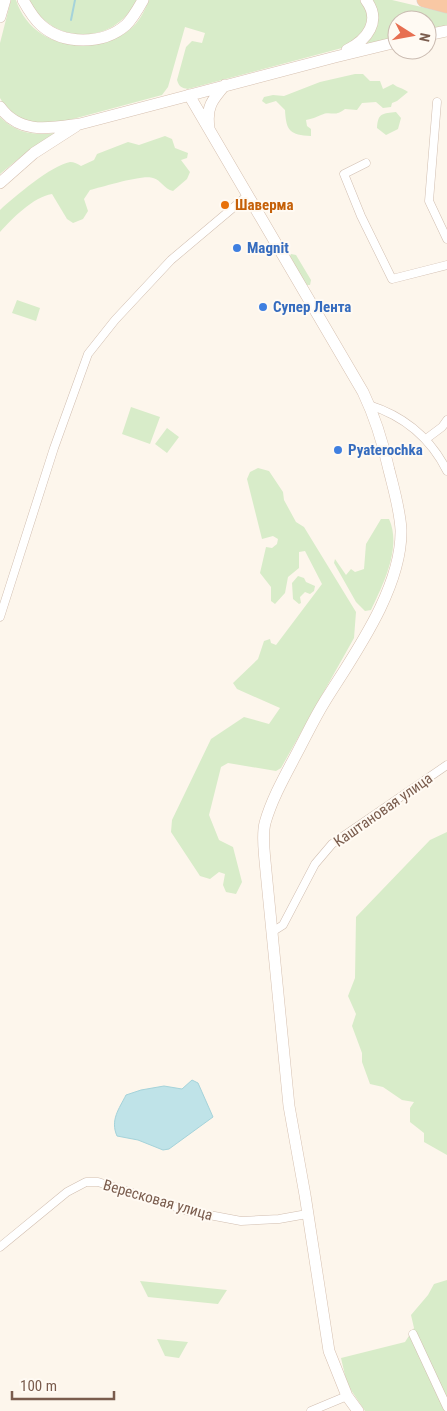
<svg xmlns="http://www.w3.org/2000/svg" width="447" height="1411" viewBox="0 0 447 1411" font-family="'Roboto Condensed',sans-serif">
<rect width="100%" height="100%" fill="#fdf6ec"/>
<path fill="#d8ecc9" d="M 11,0 L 16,0 C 31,47 90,58 128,31 C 139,23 144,12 149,0 L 361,0 C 366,5 366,8 367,15 C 369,35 357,38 342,48 L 188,89 C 182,88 179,87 177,80 L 186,47 L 192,41 L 202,43 L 205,33 L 185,27 L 168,87 L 162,95 L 58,123 L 42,125 L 22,121 L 9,113 L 0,98 L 0,43 Z
M 29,0 L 137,0 C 114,46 52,46 29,0 Z
M 373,0 L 392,0 L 447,13 L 447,28 L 427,31 L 427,20 L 397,20 L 397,39 L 366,44 C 378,32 380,16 373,0 Z
M 355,74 L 363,74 L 370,81 L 380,81 L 383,89 L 393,84 C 398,88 403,88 408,92 L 397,101 L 392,103 L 391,107 L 383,108 L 376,102 L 362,103 L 357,110 L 345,109 C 334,118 331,110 321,115 C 316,117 312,119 306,120 L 307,126 L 311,129 L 311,136 C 290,135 286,131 285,110 L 276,101 L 266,104 L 262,101 L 264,97 L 273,95 L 284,96 L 320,82 Z
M 396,112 L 401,118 L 398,129 L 386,135 L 377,128 C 378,112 383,114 396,112 Z
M 0,117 C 16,133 34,136 56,133 L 17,160 L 0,174 Z
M 165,136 L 172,139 L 175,148 L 188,153 L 187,158 L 181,160 L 190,172 L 187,179 L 173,191 C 164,189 161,180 153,178 C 144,174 102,187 90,190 L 84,199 L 88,211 L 83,219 L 73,223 L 67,219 L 52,194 C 33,197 13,218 0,232 L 0,210 C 14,197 52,165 70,162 C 74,162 78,164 81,166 L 94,160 L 97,154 L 128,142 L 139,145 Z
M 291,254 L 296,255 L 311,280 L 310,285 L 305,285 L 290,256 Z
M 17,300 L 40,308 L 36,321 L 12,313 Z
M 131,407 L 160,417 L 150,444 L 122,434 Z
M 167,428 L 179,437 L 167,453 L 155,444 Z
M 258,468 L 269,471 L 283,492 L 284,500 L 296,522 L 304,527 L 356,612 L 354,638 L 281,768 L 276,771 L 228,763 L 221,767 L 209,815 L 219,840 L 233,847 L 242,882 L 236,894 L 226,892 L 223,885 L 225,874 L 219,872 L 210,879 L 200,876 L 171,832 L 172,820 L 211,739 L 244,717 L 269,724 L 280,708 L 237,689 L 233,683 L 258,659 L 264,641 L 270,639 L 271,643 L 276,645 L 322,584 L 305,551 L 299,552 L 299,568 L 288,577 L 285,593 L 275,604 L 271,601 L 271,587 L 260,573 L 266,547 L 272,548 L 277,544 L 278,539 L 273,536 L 262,539 L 247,479 L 250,472 Z
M 381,519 L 389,519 C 402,547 383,585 371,610 L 365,611 L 356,602 L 334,563 L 335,559 L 346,575 L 351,569 L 355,572 L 364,569 L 366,544 Z
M 298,576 L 304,578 L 306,582 L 315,586 L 314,591 L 310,594 L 305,592 L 300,597 L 301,603 L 299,604 L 293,599 L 292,583 Z
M 447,832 L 447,1155 L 424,1142 L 424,1133 L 410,1122 L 410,1108 L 414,1102 L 402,1100 L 383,1087 L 370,1084 L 362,1062 L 362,1053 L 352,1026 L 356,1014 L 348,996 L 355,978 L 356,917 L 430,840 Z
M 447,1280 L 447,1411 L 365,1411 L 347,1384 L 341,1358 L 405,1342 L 414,1328 L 411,1315 L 428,1295 L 434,1284 Z
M 140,1281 L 227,1290 L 218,1304 L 148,1297 Z
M 157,1339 L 188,1342 L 179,1358 L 165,1356 Z"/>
<path fill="#bfe3e8" stroke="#a5d3da" d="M 192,1080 L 198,1083 L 213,1117 L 169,1149 L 163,1150 L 138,1140 L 117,1136 C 110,1120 119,1109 126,1095 L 141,1090 L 164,1086 L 182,1089 Z"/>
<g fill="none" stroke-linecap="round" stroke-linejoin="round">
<path stroke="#a5d3da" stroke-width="2" d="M 71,20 L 75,0"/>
<defs>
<path id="minor" d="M 437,102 L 429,201 L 447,239
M 366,163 L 344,174 L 361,216 L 392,279 L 447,265
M 369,405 C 404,416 431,439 447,471
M 426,439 L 442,427 L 447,420
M 0,617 L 54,448 L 88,354 L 115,320 L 171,260 L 247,196
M 272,932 L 283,925 L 315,864 L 332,844 L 447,765
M 0,1247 L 67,1192 L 86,1182 L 98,1182 L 188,1211 L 241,1221 L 279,1219 L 307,1214
M 413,1334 L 447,1407
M 311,1411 L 347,1396"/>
<path id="secondary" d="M 23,0 C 28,9 33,18 41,25 C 63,45 103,45 126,25 C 133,18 138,9 143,0
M 0,17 L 5,0
M 427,35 L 447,31
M 347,50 C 367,40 382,21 366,0
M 189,95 L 363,392 C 375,417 383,443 389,470 C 394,490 400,510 401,530 C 402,588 355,653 325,701 C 315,717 307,734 298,751 C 286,774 272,798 265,823 C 262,835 264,849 265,861 L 289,1106 L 305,1195 L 329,1351 L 347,1396 L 358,1411
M 0,107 C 20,135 50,128 80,124 L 335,57 L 397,42
M 209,128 C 206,107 212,100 225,85
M 0,183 L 34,153 L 76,126"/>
<path id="trunk" d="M 424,0 L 447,6"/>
</defs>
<use href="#minor" stroke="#d1beb0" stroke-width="9"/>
<use href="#secondary" stroke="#d6c0b0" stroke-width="12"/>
<use href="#trunk" stroke="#dad1cd" stroke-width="15"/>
<use href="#minor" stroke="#fff" stroke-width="8"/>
<use href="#secondary" stroke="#fff" stroke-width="11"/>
<use href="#trunk" stroke="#f9c8a4" stroke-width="14"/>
</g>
<circle fill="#e8710a" stroke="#fffaf3" stroke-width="2" cx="225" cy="205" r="5"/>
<g fill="#3f7fe0" stroke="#fffaf3" stroke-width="2">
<circle cx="237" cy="248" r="5"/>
<circle cx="263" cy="307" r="5"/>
<circle cx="338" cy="450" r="5"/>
</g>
<g text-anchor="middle" stroke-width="4" stroke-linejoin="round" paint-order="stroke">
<g font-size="15" font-weight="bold" fill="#c56008" stroke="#fffaf3" text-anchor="start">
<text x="235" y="210">Шаверма</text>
</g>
<g font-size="15" font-weight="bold" fill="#366cbe" stroke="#fffaf3" text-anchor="start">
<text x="247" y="253">Magnit</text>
<text x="273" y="312">Супер Лента</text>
<text x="348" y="455">Pyaterochka</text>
</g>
<g font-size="15" fill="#7a5c4d" stroke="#fffaf3">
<text transform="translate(383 810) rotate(-35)" y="5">Каштановая улица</text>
<text transform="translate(158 1200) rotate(16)" y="5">Вересковая улица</text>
</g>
</g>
<g transform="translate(412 35) rotate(101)"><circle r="24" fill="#fffaf3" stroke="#cabbb1"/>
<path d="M0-4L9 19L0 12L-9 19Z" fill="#e76f51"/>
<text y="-8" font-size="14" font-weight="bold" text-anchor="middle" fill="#7a5c4d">N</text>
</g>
<path d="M12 1391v8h102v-8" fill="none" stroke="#7a5c4d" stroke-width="2.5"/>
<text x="20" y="1391" font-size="15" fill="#7a5c4d" stroke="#fffaf3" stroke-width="4" paint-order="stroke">100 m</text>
</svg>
